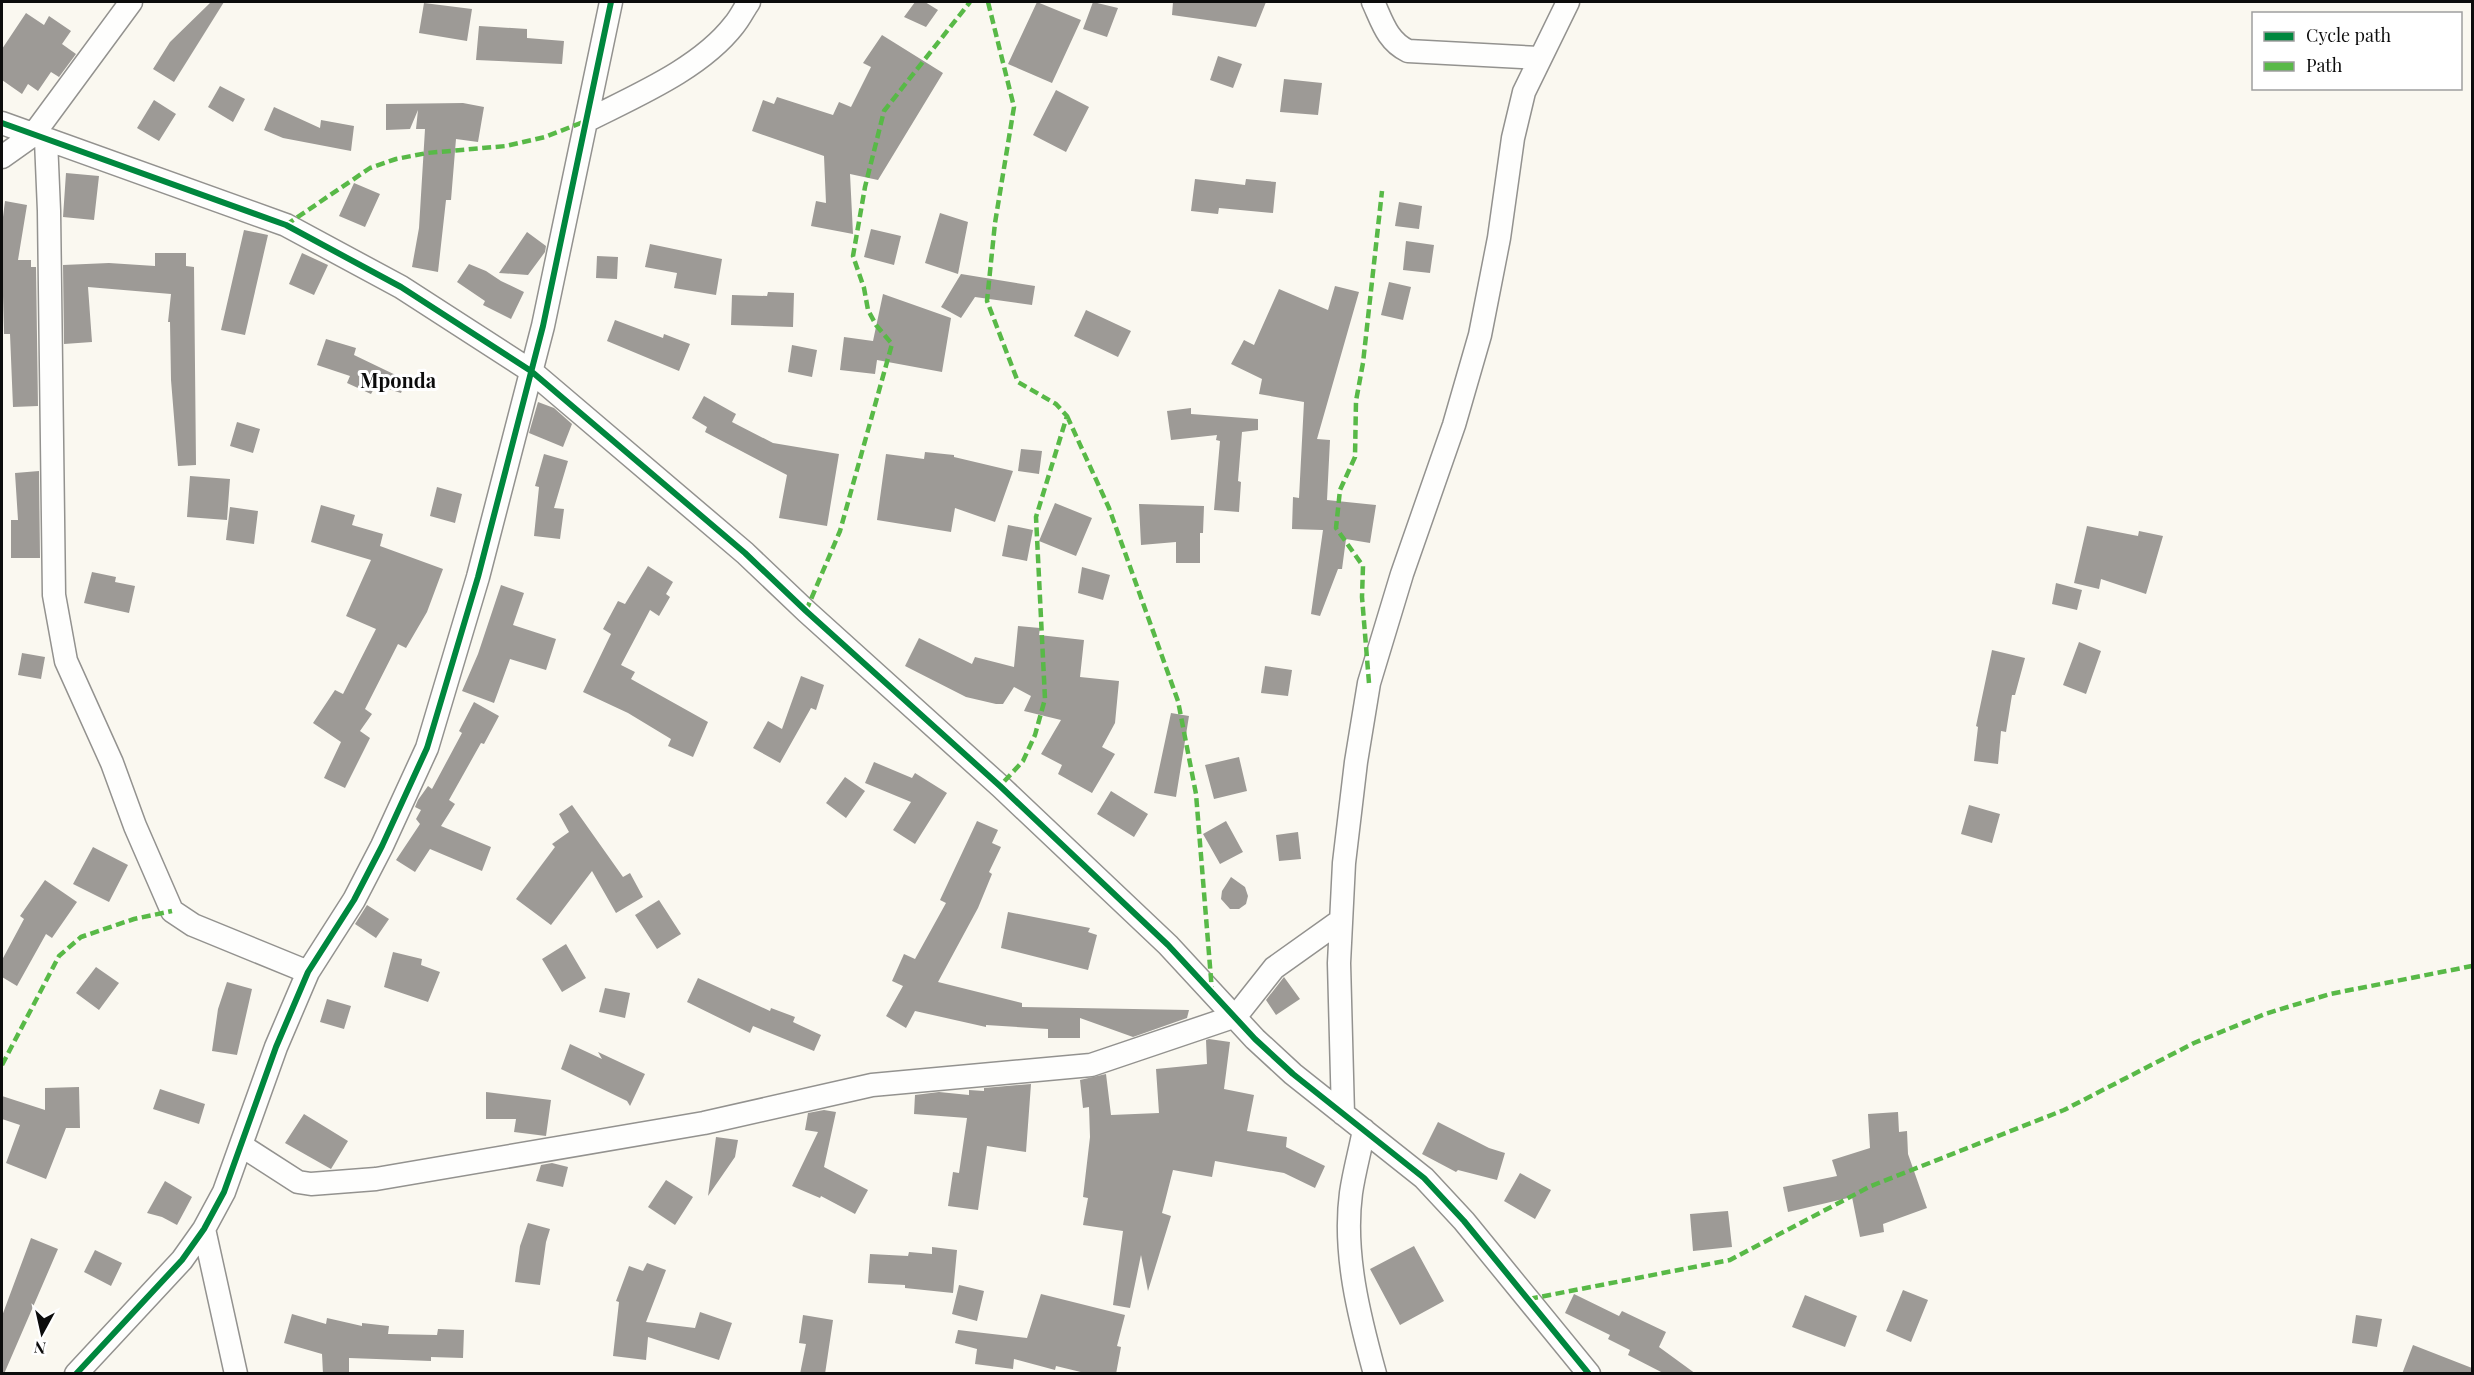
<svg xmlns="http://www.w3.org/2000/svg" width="2474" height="1375" viewBox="0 0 2474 1375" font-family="'Playfair Display',serif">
<rect width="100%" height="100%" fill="#faf8f0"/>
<path fill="#9d9a96" d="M 211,2 L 224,2 L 174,82 L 153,69 L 170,42 Z
M 915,2 L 925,2 L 938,10 L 926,27 L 904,17 Z
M 1037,2 L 1081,20 L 1052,83 L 1008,64 Z
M 1093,2 L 1118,8 L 1107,37 L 1083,29 Z
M 1173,2 L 1266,2 L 1256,27 L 1172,15 Z
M 424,3 L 472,9 L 467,41 L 419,33 Z
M 26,13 L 44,25 L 49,16 L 71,31 L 62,44 L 76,54 L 59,77 L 51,72 L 38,91 L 28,84 L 22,94 L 2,80 L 2,49 Z
M 479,26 L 527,29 L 527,38 L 564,41 L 562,64 L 476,60 Z
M 882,35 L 943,73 L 878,180 L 850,174 L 853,234 L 811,226 L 816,201 L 826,203 L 824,156 L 752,131 L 763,100 L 774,104 L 777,97 L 833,115 L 839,102 L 851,107 L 871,67 L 863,63 Z
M 1218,56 L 1242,64 L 1233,88 L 1210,80 Z
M 1284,79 L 1322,83 L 1318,115 L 1280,112 Z
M 220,86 L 245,99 L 233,122 L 208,107 Z
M 1056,90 L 1089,107 L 1066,152 L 1033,135 Z
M 154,100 L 176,114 L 159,141 L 137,128 Z
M 463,103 L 484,107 L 478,142 L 456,139 L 451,200 L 446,200 L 438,272 L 412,267 L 419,228 L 425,129 L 416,129 L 418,110 L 410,129 L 386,130 L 386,104 Z
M 274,107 L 320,128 L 321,120 L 354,126 L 351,151 L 283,138 L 264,130 Z
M 66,173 L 99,176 L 94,220 L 63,217 Z
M 1195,179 L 1245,185 L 1246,179 L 1276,182 L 1273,213 L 1219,208 L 1218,214 L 1191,211 Z
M 354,183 L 380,194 L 365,227 L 339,216 Z
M 5,201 L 27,205 L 18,260 L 31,260 L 31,267 L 36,267 L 38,406 L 13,407 L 10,334 L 4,334 L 3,296 L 2,296 L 2,225 Z
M 1399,202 L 1422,206 L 1419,229 L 1395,226 Z
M 940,213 L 968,222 L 958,274 L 925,263 Z
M 871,229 L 901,236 L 894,265 L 864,257 Z
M 244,230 L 268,235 L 245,335 L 221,330 Z
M 527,232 L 546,246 L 545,252 L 528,275 L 499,273 Z
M 1406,241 L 1434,245 L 1430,273 L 1403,270 Z
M 650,244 L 722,259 L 716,295 L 674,288 L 677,273 L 645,267 Z
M 155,253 L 186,253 L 186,266 L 194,267 L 196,465 L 178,466 L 171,380 L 170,322 L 168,322 L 171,294 L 88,287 L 92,342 L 64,344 L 63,265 L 109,263 L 155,266 Z
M 302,253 L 328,265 L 314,295 L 289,284 Z
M 597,256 L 618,257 L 617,279 L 596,278 Z
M 469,264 L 486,271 L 501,281 L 524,292 L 511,319 L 483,305 L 485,301 L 457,282 Z
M 961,274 L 1035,286 L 1032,305 L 975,297 L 961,318 L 941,307 Z
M 1389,282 L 1411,287 L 1403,320 L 1381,315 Z
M 1335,286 L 1359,292 L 1317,439 L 1330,440 L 1327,500 L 1376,505 L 1370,543 L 1346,539 L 1342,569 L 1338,569 L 1320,616 L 1311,614 L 1323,530 L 1292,529 L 1293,497 L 1299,498 L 1304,402 L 1259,394 L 1262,379 L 1231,364 L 1244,340 L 1254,345 L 1279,289 L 1328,310 Z
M 768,292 L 794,293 L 793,327 L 731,325 L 732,295 L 767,296 Z
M 883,294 L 951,318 L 942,372 L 877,360 L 875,374 L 840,370 L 844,337 L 873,341 Z
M 1086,310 L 1131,331 L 1118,357 L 1074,336 Z
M 615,320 L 663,338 L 664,334 L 690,344 L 679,371 L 607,341 Z
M 326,339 L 356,348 L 354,355 L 406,380 L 401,393 L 376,385 L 371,394 L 347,383 L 350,376 L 317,365 Z
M 792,345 L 817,350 L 812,377 L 788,372 Z
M 704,396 L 736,414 L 732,422 L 773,443 L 839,454 L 827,526 L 779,518 L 787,475 L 705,432 L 707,427 L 692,418 Z
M 538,402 L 554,408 L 572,424 L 563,447 L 529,433 Z
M 1191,408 L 1191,414 L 1258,419 L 1258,430 L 1242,432 L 1238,481 L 1241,482 L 1239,512 L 1214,510 L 1220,441 L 1216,440 L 1217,435 L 1171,440 L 1167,411 Z
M 237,422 L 260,429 L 253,453 L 230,446 Z
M 1021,449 L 1042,451 L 1039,474 L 1018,471 Z
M 925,452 L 954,455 L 954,457 L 1013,471 L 995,522 L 955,508 L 951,532 L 877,520 L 886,454 L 924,459 Z
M 544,454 L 568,461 L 554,508 L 564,509 L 560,539 L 534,536 L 539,487 L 535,486 Z
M 39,471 L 40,558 L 11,558 L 11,520 L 18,520 L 15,473 Z
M 190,476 L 230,479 L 227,520 L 187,517 Z
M 437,487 L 462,494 L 455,523 L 430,516 Z
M 1055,503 L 1092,518 L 1076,556 L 1039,541 Z
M 1139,504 L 1204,506 L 1203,533 L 1200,533 L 1200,563 L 1176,563 L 1176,542 L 1141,545 Z
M 321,505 L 355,515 L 352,525 L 383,534 L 380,546 L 443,569 L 427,612 L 406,648 L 398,644 L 365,709 L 372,714 L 360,731 L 370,738 L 345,788 L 324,778 L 341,742 L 313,723 L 335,690 L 343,694 L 376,629 L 346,616 L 371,560 L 311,542 Z
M 230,507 L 258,511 L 254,544 L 226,540 Z
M 1008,525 L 1033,530 L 1027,561 L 1002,556 Z
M 2087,526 L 2138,536 L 2139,531 L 2163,536 L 2146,594 L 2101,579 L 2099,589 L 2074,583 Z
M 648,566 L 673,582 L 666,594 L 670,597 L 659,616 L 650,610 L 621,665 L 635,672 L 631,679 L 708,722 L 693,757 L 668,746 L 671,739 L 628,713 L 583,692 L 611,634 L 603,629 L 618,601 L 625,604 Z
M 1082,567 L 1110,575 L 1103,600 L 1078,593 Z
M 92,572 L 116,577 L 115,582 L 135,586 L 129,613 L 84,603 Z
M 2056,583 L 2082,590 L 2077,610 L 2052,604 Z
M 501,585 L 524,593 L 513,625 L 556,639 L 546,670 L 510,659 L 494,703 L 462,691 L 478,654 Z
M 1018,626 L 1040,628 L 1039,635 L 1084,640 L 1080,677 L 1119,681 L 1115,723 L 1102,747 L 1115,754 L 1092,793 L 1058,774 L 1062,765 L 1041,754 L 1061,720 L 1024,711 L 1031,696 L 1014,687 L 1003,704 L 996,704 L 966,697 L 905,666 L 919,638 L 972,664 L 975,657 L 1014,667 Z
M 2079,642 L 2101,651 L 2086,694 L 2063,685 Z
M 1992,650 L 2025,658 L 2015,695 L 2012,695 L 2006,732 L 2001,731 L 1998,764 L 1974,761 L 1978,727 L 1976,726 Z
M 22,653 L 45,657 L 41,679 L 18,675 Z
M 1265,666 L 1292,670 L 1288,696 L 1261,693 Z
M 801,676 L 824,685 L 816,710 L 811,708 L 780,763 L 753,748 L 768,721 L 782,729 Z
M 474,702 L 499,716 L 484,744 L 481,743 L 449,800 L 455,804 L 441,826 L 491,847 L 482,871 L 430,849 L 415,872 L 396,860 L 420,824 L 416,819 L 421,810 L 415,807 L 418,800 L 428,786 L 432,789 L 462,733 L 459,731 Z
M 1171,713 L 1189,716 L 1176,797 L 1154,793 Z
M 1239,757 L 1247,791 L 1214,799 L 1205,765 Z
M 874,762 L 912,778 L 915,773 L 947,793 L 915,844 L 893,830 L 911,802 L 865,783 Z
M 845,777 L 865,791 L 846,818 L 826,803 Z
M 1111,791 L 1148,814 L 1134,837 L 1097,814 Z
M 572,805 L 623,877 L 630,873 L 643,897 L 616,913 L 592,871 L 551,925 L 516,899 L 555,847 L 552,844 L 569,832 L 559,814 Z
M 1969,805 L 2000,814 L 1992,843 L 1961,834 Z
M 977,821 L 998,830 L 992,843 L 1001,847 L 989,872 L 992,874 L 978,908 L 938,982 L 1022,1003 L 1022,1007 L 1189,1010 L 1187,1018 L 1133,1037 L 1080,1018 L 1080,1038 L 1048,1038 L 1048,1029 L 986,1025 L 986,1027 L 915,1011 L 906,1028 L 886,1016 L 903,986 L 892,981 L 904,954 L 915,959 L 946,903 L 940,900 Z
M 1226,821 L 1243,852 L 1220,864 L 1203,834 Z
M 1298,832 L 1301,859 L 1279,861 L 1276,835 Z
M 93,847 L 128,865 L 109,902 L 73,884 Z
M 1231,877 L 1245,887 L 1248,896 L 1246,904 L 1239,909 L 1230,909 L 1221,899 L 1222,891 Z
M 45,880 L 77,902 L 52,938 L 46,934 L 17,986 L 2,977 L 2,960 L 24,919 L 20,916 Z
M 659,900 L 681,934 L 657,949 L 635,915 Z
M 367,905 L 389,919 L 376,938 L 355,924 Z
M 1008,912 L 1090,928 L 1088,932 L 1097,935 L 1088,970 L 1001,948 Z
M 566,944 L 586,978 L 562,992 L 542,959 Z
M 393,952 L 422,959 L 421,965 L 440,972 L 428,1002 L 384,987 Z
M 96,967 L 119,983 L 99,1010 L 76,993 Z
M 1284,977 L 1300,999 L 1276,1015 L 1266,1000 Z
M 698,978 L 770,1011 L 771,1008 L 795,1017 L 793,1022 L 821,1035 L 814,1051 L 753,1026 L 750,1033 L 687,1002 Z
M 227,982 L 252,989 L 237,1055 L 212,1051 L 218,1009 Z
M 605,988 L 630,993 L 625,1018 L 599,1012 Z
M 327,999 L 351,1006 L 344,1029 L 320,1022 Z
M 1209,1039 L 1230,1042 L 1224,1089 L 1254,1095 L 1247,1131 L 1287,1137 L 1286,1147 L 1325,1166 L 1315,1188 L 1284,1173 L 1215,1161 L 1212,1177 L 1173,1170 L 1162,1213 L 1171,1216 L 1148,1291 L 1141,1255 L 1130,1308 L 1113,1305 L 1123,1231 L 1083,1225 L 1088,1198 L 1083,1197 L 1090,1137 L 1089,1107 L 1083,1108 L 1080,1080 L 1106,1074 L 1111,1115 L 1159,1113 L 1156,1069 L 1207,1064 L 1206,1040 Z
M 570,1044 L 602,1059 L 598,1052 L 645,1074 L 630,1106 L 627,1101 L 561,1069 Z
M 1031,1084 L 1026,1152 L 987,1146 L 978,1210 L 948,1206 L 953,1172 L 959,1173 L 967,1118 L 914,1114 L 915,1095 L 939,1092 L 969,1095 L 969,1090 L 984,1091 L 984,1088 Z
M 79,1087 L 80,1128 L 66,1128 L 46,1179 L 6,1163 L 20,1125 L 2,1119 L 2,1096 L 45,1110 L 45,1088 Z
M 160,1089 L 205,1104 L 199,1124 L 153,1109 Z
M 486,1092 L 551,1100 L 546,1136 L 514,1132 L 516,1119 L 486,1119 Z
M 824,1110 L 836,1112 L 824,1167 L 868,1190 L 855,1214 L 821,1196 L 820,1198 L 792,1186 L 818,1132 L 805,1130 L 808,1113 Z
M 1898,1112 L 1899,1132 L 1907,1131 L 1908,1154 L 1927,1208 L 1883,1224 L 1884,1232 L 1860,1237 L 1852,1197 L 1788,1212 L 1783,1187 L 1837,1176 L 1832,1160 L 1870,1148 L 1868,1114 Z
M 304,1114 L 348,1141 L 331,1169 L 285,1143 Z
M 1438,1122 L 1489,1148 L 1505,1153 L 1497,1180 L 1458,1170 L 1456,1172 L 1422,1154 Z
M 716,1137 L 738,1140 L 735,1157 L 708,1196 Z
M 552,1163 L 568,1167 L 563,1187 L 536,1181 L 541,1165 Z
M 1520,1173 L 1551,1190 L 1535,1219 L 1504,1201 Z
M 666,1180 L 693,1197 L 675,1225 L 648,1207 Z
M 165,1181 L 192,1197 L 177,1225 L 162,1217 L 147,1213 Z
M 1728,1211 L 1732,1247 L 1693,1251 L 1690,1214 Z
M 528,1223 L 550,1229 L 546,1242 L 540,1285 L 515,1282 L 520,1246 Z
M 31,1238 L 58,1249 L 4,1374 L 2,1374 L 2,1316 Z
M 1414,1246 L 1444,1301 L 1400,1325 L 1370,1269 Z
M 932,1247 L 957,1250 L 953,1293 L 905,1288 L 905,1285 L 868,1283 L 870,1254 L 908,1256 L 909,1252 L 932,1254 Z
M 95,1250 L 122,1263 L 111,1286 L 84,1272 Z
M 647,1263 L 666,1270 L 646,1322 L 695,1328 L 700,1312 L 732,1323 L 719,1360 L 648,1337 L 646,1360 L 613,1356 L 619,1302 L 616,1301 L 629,1266 L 643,1271 Z
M 959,1285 L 984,1291 L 977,1321 L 952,1314 Z
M 1903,1290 L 1928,1300 L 1911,1342 L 1886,1331 Z
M 1041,1294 L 1125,1315 L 1117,1346 L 1121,1347 L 1116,1374 L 1089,1374 L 1056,1366 L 1055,1370 L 1014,1359 L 1013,1369 L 975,1364 L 977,1349 L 955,1343 L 958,1330 L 1027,1338 Z
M 1574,1294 L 1619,1316 L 1622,1311 L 1666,1332 L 1659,1347 L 1696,1374 L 1665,1374 L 1628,1355 L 1630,1350 L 1608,1339 L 1610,1335 L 1565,1313 Z
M 1805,1295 L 1857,1316 L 1845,1347 L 1792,1327 Z
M 292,1314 L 326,1324 L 327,1318 L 362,1326 L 362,1323 L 389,1326 L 388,1334 L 437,1335 L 438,1329 L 464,1330 L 463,1358 L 431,1357 L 431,1361 L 349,1358 L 349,1374 L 323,1374 L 322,1354 L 284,1343 Z
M 803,1315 L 833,1320 L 825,1374 L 800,1374 L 806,1344 L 799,1343 Z
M 2356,1315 L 2382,1319 L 2377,1347 L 2352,1343 Z
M 2413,1345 L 2472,1368 L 2472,1374 L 2402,1374 Z"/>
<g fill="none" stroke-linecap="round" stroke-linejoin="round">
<defs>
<path id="minor" d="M 1373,2 C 1382,21 1387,41 1408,51 L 1539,58
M 586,121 C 635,96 700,69 734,25 C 740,18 744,9 749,2
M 2,123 L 286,225 L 401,287 L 531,371 L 745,553 L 806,611 L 1000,786 L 1168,945 L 1255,1039 L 1293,1074 L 1424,1178 L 1464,1221 L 1589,1374
M 46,140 L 49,211 L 54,595 L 66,661 L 112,763 L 135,826 L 172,911 L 193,925 L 308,972
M 2,157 L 33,135 L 131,2
M 1343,1114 L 1339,963 L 1344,863 L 1356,762 L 1369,683 L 1402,574 L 1454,425 L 1480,335 L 1499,238 L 1513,138 L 1524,92 L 1568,2
M 1364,1130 C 1360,1151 1354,1172 1351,1193 C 1343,1253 1359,1316 1375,1374
M 242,1146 L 298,1182 L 311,1184 L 376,1179 L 704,1123 L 872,1085 L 1091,1065 L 1236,1016 L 1274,968 L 1340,921
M 204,1229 L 236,1374
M 76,1374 L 182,1260 L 204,1229 L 224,1192 L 276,1047 L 308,972 L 354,900 L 382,846 L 427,748 L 478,577 L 543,326 L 611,2"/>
</defs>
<use href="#minor" stroke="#93928f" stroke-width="25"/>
<use href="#minor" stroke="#fefefd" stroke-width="22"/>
<path stroke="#58b947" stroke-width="4.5" stroke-dasharray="9 4.5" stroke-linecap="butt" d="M 988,2 L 1014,107 L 995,223 L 987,301 L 1018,382 L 1056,404 L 1067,416 L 1036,517 L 1045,699 L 1035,735 L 1023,761 L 1000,786
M 286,225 L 370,168 L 396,159 L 427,153 L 506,146 L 545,137 L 586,121
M 1067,416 L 1109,508 L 1178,701 L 1196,794 L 1212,991
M 806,611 L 840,531 L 892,344 L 876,325 L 868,310 L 864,288 L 853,256 L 865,187 L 884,111 L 970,2
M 1369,683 L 1362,597 L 1363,566 L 1336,528 L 1340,490 L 1355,457 L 1356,401 L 1363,363 L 1382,191
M 2,1065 L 59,956 L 81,937 L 134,919 L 172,911
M 1529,1299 L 1730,1260 L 1871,1186 L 2064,1110 L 2194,1043 L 2265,1014 L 2330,994 L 2472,966"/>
<defs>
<path id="cycleway" d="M 2,123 L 286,225 L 401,287 L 531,371 L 745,553 L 806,611 L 1000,786 L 1168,945 L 1255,1039 L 1293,1074 L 1424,1178 L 1464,1221 L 1589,1374
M 76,1374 L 182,1260 L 204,1229 L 224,1192 L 276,1047 L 308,972 L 354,900 L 382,846 L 427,748 L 478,577 L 543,326 L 611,2"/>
</defs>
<use href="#cycleway" stroke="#fff" stroke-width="10"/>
<use href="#cycleway" stroke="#00873e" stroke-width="6"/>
</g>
<g text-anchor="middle" stroke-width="6" stroke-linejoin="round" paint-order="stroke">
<g font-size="20" font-weight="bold" fill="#0c0c0c" stroke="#fff">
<text x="398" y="388">Mponda</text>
</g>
</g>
<rect width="2474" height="1375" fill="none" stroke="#0c0c0c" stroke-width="6"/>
<rect x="2252" y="12" width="210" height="78" fill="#ffffff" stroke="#9e9e9e" stroke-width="1.5"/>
<rect x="2264" y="32" width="30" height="9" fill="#00873e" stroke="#9e9e9e" stroke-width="1.5"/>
<text x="2306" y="42" font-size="18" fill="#0c0c0c">Cycle path</text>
<rect x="2264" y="62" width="30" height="9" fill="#58b947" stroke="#9e9e9e" stroke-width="1.5"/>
<text x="2306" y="72" font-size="18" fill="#0c0c0c">Path</text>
<g transform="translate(42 1333) rotate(188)" stroke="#ffffff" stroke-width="4.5" paint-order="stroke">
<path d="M0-4.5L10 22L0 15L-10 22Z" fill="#0c0c0c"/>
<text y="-9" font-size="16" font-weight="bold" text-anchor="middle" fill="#0c0c0c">N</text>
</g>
</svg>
